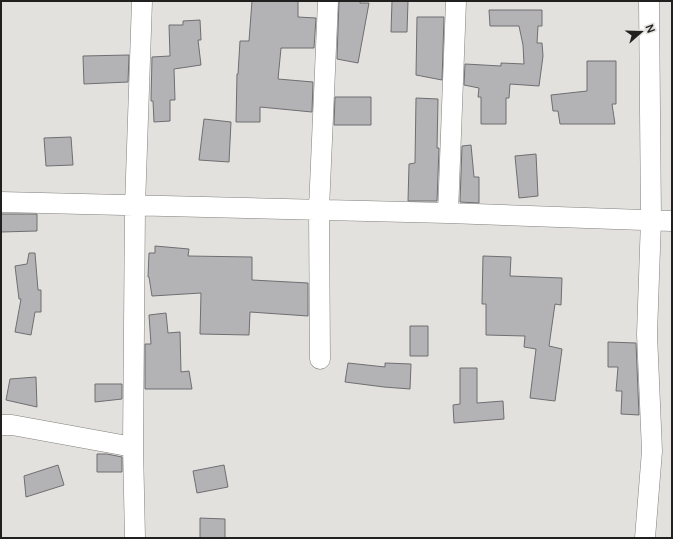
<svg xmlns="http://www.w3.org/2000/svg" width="673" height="539" viewBox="0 0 673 539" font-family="Manrope,sans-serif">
<rect width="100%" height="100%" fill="#e3e1de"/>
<path fill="#b3b2b5" stroke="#6f6e71" d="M 252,1 L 298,1 L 298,17 L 316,18 L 314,48 L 281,48 L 278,79 L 313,82 L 312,112 L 260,107 L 260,122 L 236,122 L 237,74 L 238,74 L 240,41 L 249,41 Z
M 339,1 L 360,1 L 360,3 L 369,3 L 358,63 L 337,59 Z
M 392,1 L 408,1 L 407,32 L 391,32 Z
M 489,10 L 542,10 L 542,26 L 538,26 L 537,43 L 542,43 L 543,56 L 539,86 L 510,84 L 509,98 L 506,98 L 506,124 L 481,124 L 481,97 L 478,97 L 479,88 L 464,85 L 465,64 L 501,66 L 501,63 L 524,64 L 523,45 L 519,26 L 490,26 Z
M 417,17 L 444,17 L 442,80 L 416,75 Z
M 200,20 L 201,40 L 198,40 L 201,65 L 174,69 L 175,100 L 170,100 L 170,121 L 154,122 L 153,101 L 151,101 L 152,57 L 170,56 L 169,25 L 183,25 L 183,21 Z
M 129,55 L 128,82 L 84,84 L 83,56 Z
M 587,61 L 616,61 L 616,104 L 612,104 L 615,124 L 560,124 L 558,111 L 553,111 L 551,95 L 587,91 Z
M 335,97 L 371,97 L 371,125 L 334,125 Z
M 416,98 L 438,99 L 437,148 L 439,148 L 437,201 L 408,201 L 409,164 L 415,163 Z
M 204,119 L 231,122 L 229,162 L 199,160 Z
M 71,137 L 73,165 L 46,166 L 44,138 Z
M 471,145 L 474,177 L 479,177 L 479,203 L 460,202 L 462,146 Z
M 536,154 L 538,196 L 519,198 L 515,156 Z
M 1,214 L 37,214 L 37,231 L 1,232 Z
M 155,246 L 189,249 L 188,256 L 252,257 L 252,280 L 308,283 L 308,316 L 250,312 L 249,335 L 200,334 L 201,293 L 152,296 L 149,277 L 148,277 L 149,253 L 155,253 Z
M 29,253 L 35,253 L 38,290 L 41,290 L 41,312 L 35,312 L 31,335 L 15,332 L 21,299 L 19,299 L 15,266 L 27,264 Z
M 483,256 L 511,257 L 510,276 L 562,278 L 561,305 L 555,304 L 549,346 L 562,349 L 555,401 L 530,398 L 536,349 L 524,347 L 525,336 L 486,335 L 486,304 L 482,304 Z
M 166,313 L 168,333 L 180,332 L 181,372 L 189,371 L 192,389 L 145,389 L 145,344 L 151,344 L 149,315 Z
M 410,326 L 428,326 L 428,356 L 410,356 Z
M 608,342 L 636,343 L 639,415 L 621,414 L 622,391 L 616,391 L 618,367 L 608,367 Z
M 348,363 L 385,367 L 385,363 L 411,364 L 410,389 L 384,387 L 345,382 Z
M 460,368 L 477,368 L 477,403 L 503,401 L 504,419 L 454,423 L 453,405 L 460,404 Z
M 36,377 L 37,407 L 6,400 L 10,379 Z
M 95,384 L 122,384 L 122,399 L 95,402 Z
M 97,454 L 107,454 L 122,457 L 122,472 L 97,472 Z
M 58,465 L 64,485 L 26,497 L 24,476 Z
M 224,465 L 228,487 L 197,493 L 193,471 Z
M 200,518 L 225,519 L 225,538 L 200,538 Z"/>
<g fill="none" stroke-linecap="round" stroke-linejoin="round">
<defs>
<path id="minor" d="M 1,202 L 448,213 L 672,221
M 448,213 L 456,1
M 320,359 L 319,209 L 328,1
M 1,425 L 12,425 L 133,447
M 135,538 L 133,447 L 135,206 L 142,1
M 645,538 L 652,451 L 647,334 L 651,220 L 649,1"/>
</defs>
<use href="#minor" stroke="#82807e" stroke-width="21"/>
<use href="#minor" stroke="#fff" stroke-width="20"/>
</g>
<rect width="673" height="539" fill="none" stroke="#20201f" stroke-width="4"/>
<g transform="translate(641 32) rotate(70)" stroke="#e3e1de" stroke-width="3" paint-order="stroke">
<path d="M0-3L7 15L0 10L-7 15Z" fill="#20201f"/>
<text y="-6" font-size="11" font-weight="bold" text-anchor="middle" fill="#20201f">N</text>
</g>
</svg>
